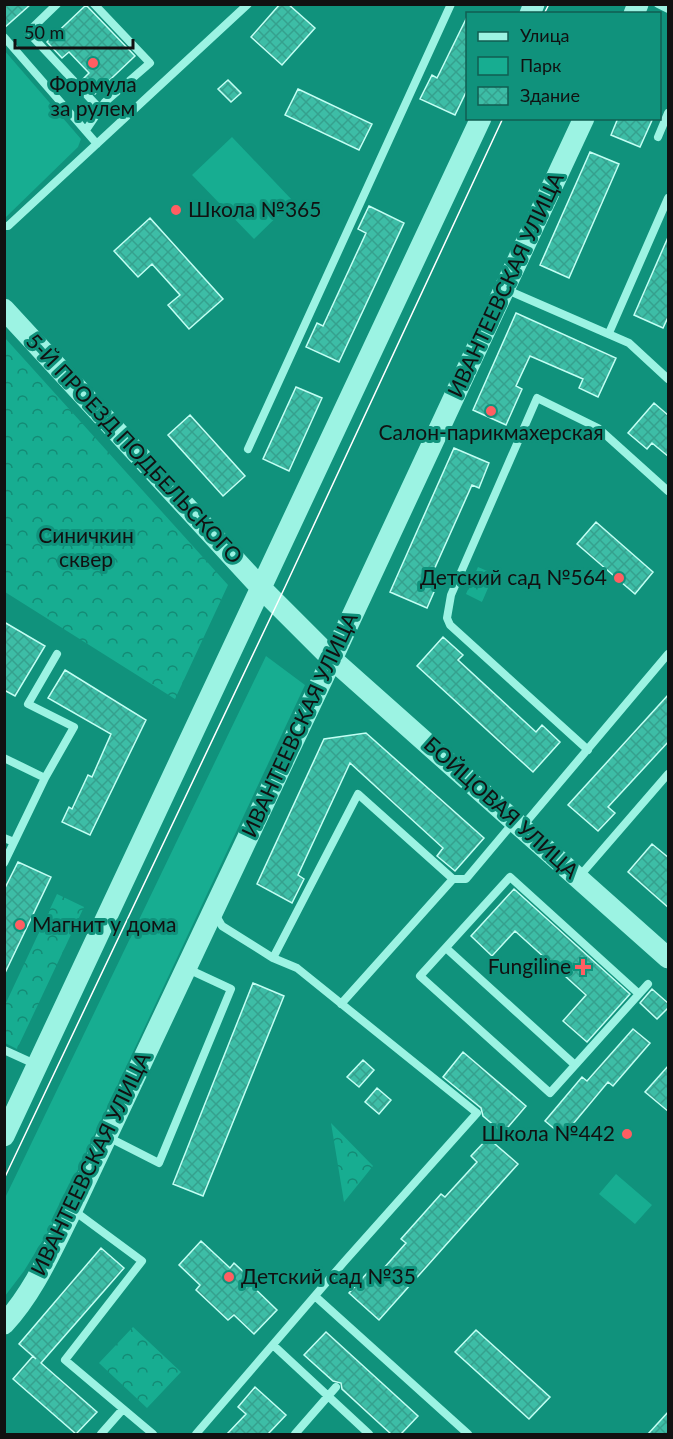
<svg xmlns="http://www.w3.org/2000/svg" width="673" height="1439" viewBox="0 0 673 1439" font-family="Lato,sans-serif">
<defs>
<pattern id="forest-crowns" width="20" height="18" patternUnits="userSpaceOnUse" patternTransform="scale(1.5)"><rect width="20" height="18" fill="#17ad91"/><path d="M2 6a3 3 0 1 1 6 0M12 15a3 3 0 1 1 6 0" fill="none" stroke="#138b75"/></pattern>
<pattern id="building-cross-hatch" width="8" height="8" patternUnits="userSpaceOnUse" patternTransform="scale(1.5)"><rect width="8" height="8" fill="#3dbda6"/><path d="M0 0l8 8M0 8l8-8" fill="none" stroke="#35a18e"/></pattern>
</defs>
<rect width="100%" height="100%" fill="#10927c"/>
<path fill="#17ad91" d="M 4,50 L 81,139 L 78,147 L 5,218 Z
M 232,137 L 293,201 L 254,239 L 192,175 Z
M 266,656 L 305,685 L 51,1227 L 24,1271 L 5,1296 L 5,1198 Z
M 616,1174 L 652,1205 L 635,1224 L 599,1194 Z"/>
<path fill="url(#forest-crowns)" d="M 5,338 L 228,585 L 175,699 L 5,592 Z
M 478,567 L 494,574 L 482,602 L 466,594 Z
M 57,894 L 84,907 L 17,1049 L 5,1043 L 5,1005 Z
M 331,1123 L 373,1166 L 344,1202 Z
M 133,1327 L 181,1372 L 147,1408 L 99,1363 Z"/>
<path fill="url(#building-cross-hatch)" stroke="#c3fef3" stroke-width="1.5" d="M 4,4 L 31,4 L 4,28 Z
M 280,4 L 288,4 L 315,28 L 282,65 L 251,37 Z
M 86,5 L 135,56 L 95,94 L 82,80 L 89,73 L 69,52 L 62,58 L 47,42 Z
M 468,15 L 468,88 L 455,115 L 420,99 L 432,75 L 437,78 Z
M 228,80 L 241,93 L 231,102 L 218,89 Z
M 298,89 L 372,124 L 359,150 L 285,115 Z
M 618,118 L 653,118 L 640,147 L 611,135 Z
M 590,152 L 619,164 L 569,278 L 540,265 Z
M 369,206 L 404,223 L 339,362 L 306,347 L 317,323 L 323,326 L 366,233 L 358,229 Z
M 150,218 L 223,299 L 189,329 L 168,305 L 180,295 L 152,264 L 138,277 L 114,251 Z
M 669,235 L 669,315 L 663,328 L 634,315 Z
M 516,313 L 616,358 L 598,397 L 579,388 L 583,379 L 530,356 L 516,386 L 522,389 L 506,425 L 473,410 Z
M 296,387 L 322,398 L 289,471 L 263,459 Z
M 654,403 L 669,416 L 669,457 L 652,443 L 647,449 L 628,433 Z
M 190,415 L 245,476 L 223,496 L 168,435 Z
M 454,448 L 489,463 L 479,488 L 472,485 L 429,581 L 437,585 L 427,608 L 390,592 Z
M 596,522 L 653,572 L 635,594 L 577,544 Z
M 4,622 L 45,646 L 15,696 L 4,690 Z
M 443,637 L 463,655 L 458,660 L 536,732 L 542,725 L 560,742 L 533,772 L 417,666 Z
M 65,670 L 146,720 L 90,835 L 62,822 L 69,807 L 72,809 L 88,775 L 92,777 L 111,734 L 48,698 Z
M 669,694 L 669,741 L 608,807 L 615,813 L 598,831 L 568,805 Z
M 366,733 L 484,838 L 455,871 L 437,856 L 443,848 L 350,763 L 298,875 L 304,879 L 292,903 L 257,884 L 324,739 Z
M 652,844 L 669,858 L 669,908 L 628,872 Z
M 18,862 L 51,877 L 4,975 L 4,890 Z
M 514,889 L 630,994 L 587,1042 L 563,1021 L 586,995 L 515,931 L 492,956 L 471,936 Z
M 253,983 L 284,996 L 203,1196 L 173,1184 Z
M 652,989 L 669,1004 L 669,1007 L 657,1019 L 640,1003 Z
M 633,1029 L 650,1043 L 613,1086 L 608,1082 L 563,1136 L 545,1121 L 582,1077 L 587,1081 Z
M 463,1052 L 526,1106 L 503,1133 L 483,1116 L 481,1108 L 443,1077 Z
M 363,1060 L 374,1070 L 359,1087 L 347,1077 Z
M 669,1065 L 669,1112 L 645,1092 Z
M 377,1088 L 391,1100 L 379,1114 L 365,1102 Z
M 488,1138 L 518,1164 L 379,1320 L 349,1293 L 369,1271 L 376,1277 L 406,1243 L 401,1239 L 441,1194 L 445,1197 L 477,1162 L 471,1156 Z
M 201,1241 L 230,1268 L 234,1263 L 249,1277 L 246,1280 L 277,1310 L 254,1334 L 234,1315 L 228,1320 L 196,1290 L 200,1285 L 179,1265 Z
M 101,1248 L 124,1268 L 41,1363 L 97,1412 L 76,1434 L 13,1379 L 33,1356 L 36,1359 L 19,1344 Z
M 476,1330 L 550,1397 L 529,1419 L 455,1352 Z
M 326,1332 L 418,1416 L 401,1434 L 391,1434 L 342,1389 L 341,1383 L 333,1381 L 304,1355 Z
M 255,1387 L 286,1415 L 268,1434 L 227,1434 L 246,1414 L 238,1407 Z
M 669,1411 L 669,1434 L 648,1434 Z"/>
<g fill="none" stroke-linecap="round" stroke-linejoin="round">
<path stroke="#9cf3e3" stroke-width="8" d="M 57,4 L 28,32 L 100,109
M 658,4 L 668,9
M 4,37 L 97,144
M 86,130 L 105,102 L 150,63 L 94,4
M 658,137 L 668,113
M 4,226 L 8,226 L 248,4
M 505,289 L 629,343 L 668,379
M 609,333 L 668,198
M 248,449 L 451,4
M 588,750 L 450,625 L 447,618 L 451,595 L 537,398 L 598,428 L 668,491
M 4,758 L 45,778
M 522,827 L 668,654
M 4,838 L 14,842
M 4,863 L 45,778 L 74,727 L 28,704 L 57,654
M 578,878 L 668,774
M 446,948 L 575,1065
M 273,958 L 358,794 L 453,879
M 639,994 L 510,877 L 420,976 L 550,1093 L 648,984
M 341,1004 L 453,879 L 466,879 L 513,823
M 4,1050 L 37,1065
M 106,1136 L 159,1163 L 231,989 L 188,969
M 73,1210 L 142,1261 L 65,1360 L 153,1434
M 316,1297 L 468,1434
M 273,1345 L 369,1434
M 101,1434 L 123,1409
M 196,1434 L 344,1262 L 477,1113 L 297,968 L 273,958 L 222,926 L 215,914
M 295,1434 L 336,1387"/>
<path stroke="#9cf3e3" stroke-width="21" d="M 530,14 L 534,4
M 634,14 L 638,4
M 4,309 L 262,589 L 332,659 L 668,958
M 4,1136 L 481,118
M 4,1324 C 34,1292 52,1249 72,1210 L 332,659 L 584,118"/>
<path stroke="#fff" stroke-width="1.5" d="M 544,14 L 549,4
M 4,1179 L 285,587 L 503,118
M 4,1433 L 7,1434"/>
</g>
<g fill="#ff5e62" stroke="#10927c" stroke-width="2">
<circle cx="93" cy="63" r="6"/>
<circle cx="176" cy="210" r="6"/>
<circle cx="491" cy="411" r="6"/>
<circle cx="619" cy="578" r="6"/>
<circle cx="20" cy="925" r="6"/>
<path d="M580 958h6v6h6v6h-6v6h-6v-6h-6v-6h6z"/>
<circle cx="627" cy="1134" r="6"/>
<circle cx="229" cy="1277" r="6"/>
</g>
<g text-anchor="middle" stroke-width="6" stroke-linejoin="round" paint-order="stroke">
<g font-size="21" fill="#111" stroke="#10927c" text-anchor="start">
<text x="93" y="92" text-anchor="middle">Формула<tspan x="93" dy="24">за рулем</tspan></text>
<text x="188" y="217">Школа №365</text>
<text x="491" y="440" text-anchor="middle">Салон-парикмахерская</text>
<text x="607" y="585" text-anchor="end">Детский сад №564</text>
<text x="32" y="932">Магнит у дома</text>
<text x="571" y="974" text-anchor="end">Fungiline</text>
<text x="615" y="1141" text-anchor="end">Школа №442</text>
<text x="241" y="1284">Детский сад №35</text>
</g>
<g font-size="21" fill="#111" stroke="#10927c">
<text transform="translate(506 285) rotate(-65)" y="7">ИВАНТЕЕВСКАЯ УЛИЦА</text>
<text transform="translate(134 449) rotate(47)" y="7">5-Й ПРОЕЗД ПОДБЕЛЬСКОГО</text>
<text transform="translate(300 725) rotate(-65)" y="7">ИВАНТЕЕВСКАЯ УЛИЦА</text>
<text transform="translate(501 808) rotate(42)" y="7">БОЙЦОВАЯ УЛИЦА</text>
<text transform="translate(91 1164) rotate(-64)" y="7">ИВАНТЕЕВСКАЯ УЛИЦА</text>
</g>
<g font-size="21" fill="#111" stroke="#10927c">
<text x="86" y="543">Синичкин<tspan x="86" dy="24">сквер</tspan></text>
</g>
</g>
<rect width="673" height="1439" fill="none" stroke="#111111" stroke-width="12"/>
<rect x="466" y="12" width="195" height="108" fill="#10927c" stroke="#105e51" stroke-width="1.5"/>
<rect x="478" y="32" width="30" height="9" fill="#9cf3e3" stroke="#105e51" stroke-width="1.5"/>
<text x="520" y="42" font-size="18" fill="#111111">Улица</text>
<rect x="478" y="57" width="30" height="18" fill="#17ad91" stroke="#105e51" stroke-width="1.5"/>
<text x="520" y="72" font-size="18" fill="#111111">Парк</text>
<rect x="478" y="87" width="30" height="18" fill="url(#building-cross-hatch)" stroke="#105e51" stroke-width="1.5"/>
<text x="520" y="102" font-size="18" fill="#111111">Здание</text>
<path d="M15 39v9h118v-9" fill="none" stroke="#111111" stroke-width="3"/>
<text x="24" y="39" font-size="18" fill="#111111" stroke="#10927c" stroke-width="4.5" paint-order="stroke">50 m</text>
</svg>
